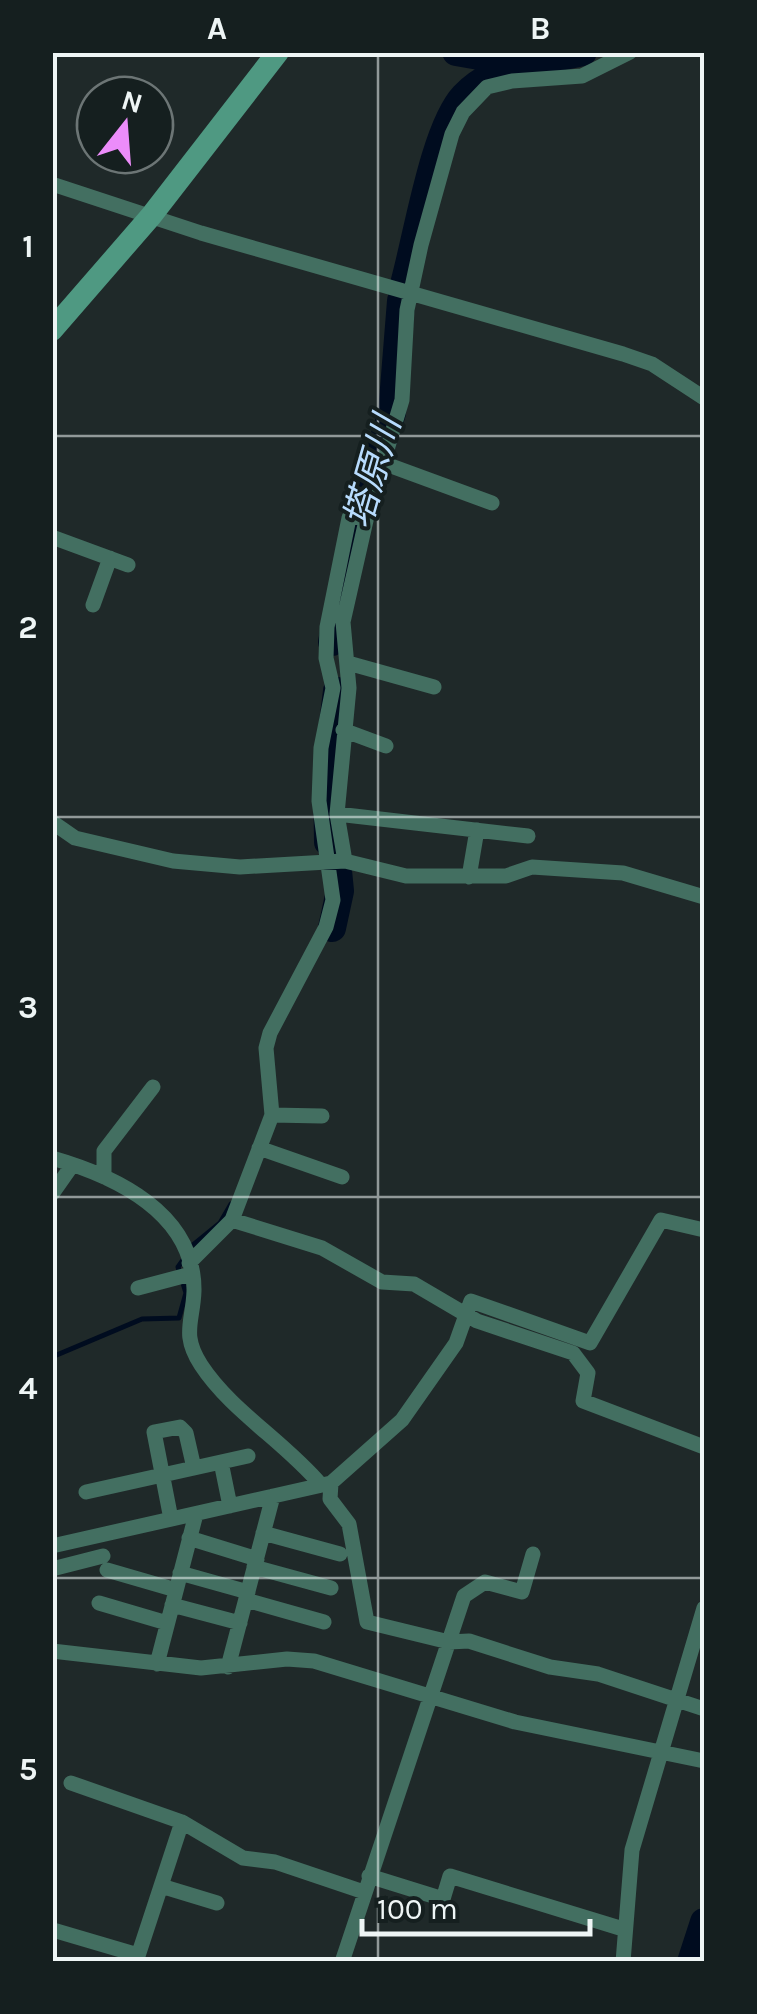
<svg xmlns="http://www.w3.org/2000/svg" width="757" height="2014" viewBox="0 0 757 2014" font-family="Karla,'Noto Sans JP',sans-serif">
<rect width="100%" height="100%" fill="#1f2929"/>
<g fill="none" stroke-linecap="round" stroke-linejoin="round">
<path stroke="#000c1f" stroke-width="5" d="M 193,1245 L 220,1223 L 231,1204
M 52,1357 L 142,1319 L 179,1318 L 186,1293 L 178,1267 L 183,1260"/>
<path stroke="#000c1f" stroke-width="28" d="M 456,52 L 526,64 L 583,52
M 404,284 C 417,238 434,128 464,96 C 482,77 503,70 526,64
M 332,642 L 356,523 L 392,413 L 401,301
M 328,842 L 327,772 L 337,691
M 332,928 L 340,891 L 338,871
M 691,1962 L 704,1922"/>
<path stroke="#436f61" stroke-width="15" d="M 52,184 L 201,233 L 623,354 L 652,364 L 704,398
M 383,463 L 492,503
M 52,537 L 128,565
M 93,605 L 110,558
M 348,663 L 434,687
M 343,730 L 386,746
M 337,814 L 528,836
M 52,822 L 75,838 L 173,861 L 240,867 L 345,861 L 406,876 L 506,876 L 532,867 L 623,873 L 704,897
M 345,861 L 337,814 L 349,688 L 343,622 L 367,516
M 469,877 L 477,830
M 272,1115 L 322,1116
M 259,1148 L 342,1177
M 52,1158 C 115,1176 195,1213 194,1291 C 193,1322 181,1334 201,1365 C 231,1411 285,1442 321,1485
M 104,1177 L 104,1151 L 153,1087
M 52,1194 L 71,1167
M 232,1220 L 322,1248 L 382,1282 L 414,1284 L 477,1321 L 573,1353 L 588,1373 L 583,1401 L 704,1447
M 189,1263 L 232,1220 L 272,1115 L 266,1048 L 270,1033 L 326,927 L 333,900 L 319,801 L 321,748 L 333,688 L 326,658 L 327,627 L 349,518 L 367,516 L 402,400 L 407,310 L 421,245 L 452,134 L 463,112 L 487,87 L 512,81 L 582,76 L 630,52
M 138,1288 L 191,1274
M 221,1462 L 230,1506
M 331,1483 L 330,1499 L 349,1524 L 367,1622 L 449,1642 L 469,1641 L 550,1667 L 598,1674 L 704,1709
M 86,1492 L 248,1456
M 171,1519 L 154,1432 L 180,1427 L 186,1433 L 194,1468
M 263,1533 L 340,1554
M 189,1538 L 257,1559
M 52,1546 L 331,1483 L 402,1420 L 456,1343 L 471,1301 L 590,1343 L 661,1220 L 704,1230
M 254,1567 L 331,1588
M 52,1569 L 103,1556
M 107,1570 L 176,1590
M 180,1573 L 248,1592
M 246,1600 L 324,1622
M 99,1603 L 167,1623
M 172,1605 L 240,1623
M 52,1651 L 201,1668 L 287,1659 L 314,1661 L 515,1722 L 704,1761
M 157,1664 L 196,1514
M 228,1667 L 273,1496
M 71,1783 L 182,1822 L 243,1858 L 275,1862 L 364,1892
M 369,1876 L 443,1899 L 450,1876 L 623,1929
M 161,1886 L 217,1903
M 53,1930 L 138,1955
M 136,1962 L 182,1822
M 342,1962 L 464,1596 L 485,1582 L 522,1592 L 533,1554
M 623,1962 L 632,1850 L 704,1608"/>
<path stroke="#4f9982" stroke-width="22" d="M 52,330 L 151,216 L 278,52"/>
</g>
<path fill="none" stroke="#eef5f5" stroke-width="2.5" stroke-opacity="0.55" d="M 378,52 L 378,1962M 52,436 L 704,436M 52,817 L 704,817M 52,1197 L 704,1197M 52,1578 L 704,1578"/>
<g text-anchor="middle" stroke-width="8" stroke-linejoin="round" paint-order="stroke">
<g font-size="38" font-style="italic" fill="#b8dcfe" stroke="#151f1f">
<text transform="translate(372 472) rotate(-74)" y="13">塔原川</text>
</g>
</g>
<rect width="757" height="2014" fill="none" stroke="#151f1f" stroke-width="110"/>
<g transform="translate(125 125) rotate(17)"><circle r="48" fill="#151f1f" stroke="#6c7575" stroke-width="2.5"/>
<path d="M0-8L18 38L0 25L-18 38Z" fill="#ec8cfa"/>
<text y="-15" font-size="28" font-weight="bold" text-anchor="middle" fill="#eef5f5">N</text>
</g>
<path d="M362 1919v15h228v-15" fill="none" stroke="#eef5f5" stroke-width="5"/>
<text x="377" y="1919" font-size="30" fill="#eef5f5" stroke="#151f1f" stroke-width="8" paint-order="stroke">100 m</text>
<rect x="55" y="55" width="647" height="1904" fill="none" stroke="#eef5f5" stroke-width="4"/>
<g font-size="32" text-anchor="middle" font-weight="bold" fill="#eef5f5">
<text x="217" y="39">A</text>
<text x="540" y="39">B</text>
<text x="28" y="257">1</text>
<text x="28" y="638">2</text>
<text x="28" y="1018">3</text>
<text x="28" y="1399">4</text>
<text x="28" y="1780">5</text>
</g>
</svg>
